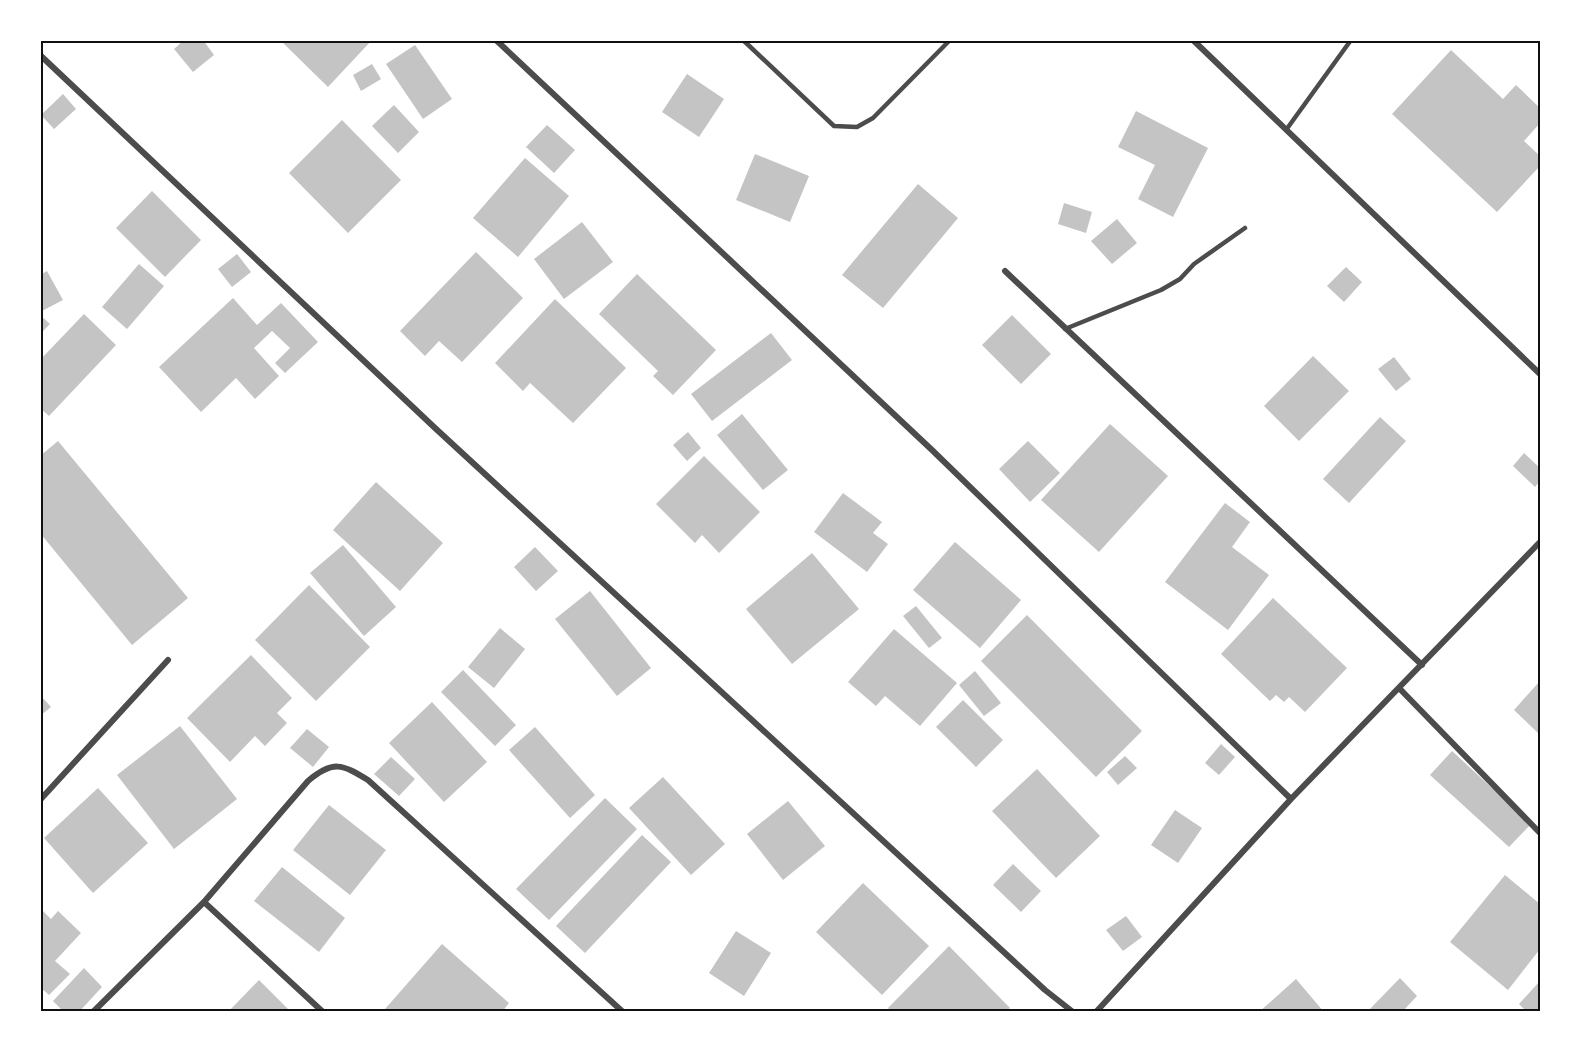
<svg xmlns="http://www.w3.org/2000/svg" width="1581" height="1052" viewBox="0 0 1581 1052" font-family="Mulish,sans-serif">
<rect width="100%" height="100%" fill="#fff"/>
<path fill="#c4c4c4" d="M 184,40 L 203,40 L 214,55 L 193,72 L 174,49 Z
M 280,40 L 372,40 L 328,87 Z
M 415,45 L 452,99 L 423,119 L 386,64 Z
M 1451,50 L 1503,99 L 1516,85 L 1540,108 L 1540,123 L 1524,141 L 1540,156 L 1540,166 L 1497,212 L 1392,114 Z
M 372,64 L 381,79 L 361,91 L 353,75 Z
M 687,74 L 724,99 L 699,137 L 662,112 Z
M 63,94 L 76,109 L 54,129 L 41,115 Z
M 394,105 L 419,132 L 398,153 L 372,126 Z
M 1136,111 L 1208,148 L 1173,217 L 1138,199 L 1155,165 L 1118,147 Z
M 342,120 L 401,180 L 348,233 L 289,173 Z
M 547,125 L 575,150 L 554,173 L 526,147 Z
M 755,154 L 809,176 L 790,222 L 736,200 Z
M 525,158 L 569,196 L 518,257 L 473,218 Z
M 918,184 L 958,218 L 883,308 L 842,275 Z
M 152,191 L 201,240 L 165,277 L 116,228 Z
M 1064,203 L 1092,212 L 1086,233 L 1058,224 Z
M 1117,219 L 1137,243 L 1112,264 L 1091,241 Z
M 582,222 L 613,262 L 564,299 L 534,259 Z
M 476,252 L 523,298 L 462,362 L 439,341 L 425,356 L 400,331 Z
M 237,254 L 251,272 L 232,287 L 218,269 Z
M 139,264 L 164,286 L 127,329 L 102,307 Z
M 1346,267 L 1362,282 L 1344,302 L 1327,286 Z
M 47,271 L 63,300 L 40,312 L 40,275 Z
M 637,274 L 716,350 L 673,395 L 653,376 L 658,371 L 599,314 Z
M 233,298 L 257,325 L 281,303 L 318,342 L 285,373 L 275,363 L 290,348 L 272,331 L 254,348 L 279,376 L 255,399 L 236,378 L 201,412 L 159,367 Z
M 555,299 L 626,368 L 573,423 L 530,383 L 523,391 L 495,363 Z
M 84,314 L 116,345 L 49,416 L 40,408 L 40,360 Z
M 40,315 L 50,324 L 40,334 Z
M 1012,315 L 1051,354 L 1021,384 L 982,345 Z
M 771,333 L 792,360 L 712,421 L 691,394 Z
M 1313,356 L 1349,391 L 1299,441 L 1264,406 Z
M 1394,357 L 1411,379 L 1396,391 L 1378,369 Z
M 742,414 L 788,470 L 763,490 L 717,435 Z
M 1380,417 L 1406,441 L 1349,503 L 1323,479 Z
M 1110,424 L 1168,476 L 1099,552 L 1041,500 Z
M 688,432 L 701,448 L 687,461 L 673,445 Z
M 58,441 L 188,598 L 132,645 L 40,533 L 40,456 Z
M 1028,441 L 1060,473 L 1030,502 L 999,469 Z
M 1524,453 L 1540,468 L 1540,481 L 1535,487 L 1513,466 Z
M 704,456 L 760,512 L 719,553 L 702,535 L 695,543 L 656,504 Z
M 376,482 L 443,543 L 400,591 L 333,530 Z
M 843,493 L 882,522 L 873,533 L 888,544 L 867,572 L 814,532 Z
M 1225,503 L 1250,522 L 1232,547 L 1269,575 L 1228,630 L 1165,582 Z
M 955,542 L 1021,600 L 980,648 L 913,590 Z
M 343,545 L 396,607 L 364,636 L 310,573 Z
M 535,547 L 558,571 L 536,591 L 514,567 Z
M 812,553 L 859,609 L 792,664 L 746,609 Z
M 309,585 L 370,647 L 316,701 L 255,640 Z
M 590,591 L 651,668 L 617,696 L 555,619 Z
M 1273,598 L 1347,668 L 1305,712 L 1289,697 L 1284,702 L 1276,695 L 1270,701 L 1221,654 Z
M 916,606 L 942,638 L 929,648 L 903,616 Z
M 1027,615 L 1142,731 L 1096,777 L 981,661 Z
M 500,628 L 525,649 L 494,688 L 468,667 Z
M 894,629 L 957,683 L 920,726 L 885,696 L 876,706 L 848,682 Z
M 251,655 L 292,698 L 277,713 L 287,723 L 265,746 L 255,736 L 230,762 L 187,718 Z
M 463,670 L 516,725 L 495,746 L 441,692 Z
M 975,671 L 1001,703 L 984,716 L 959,685 Z
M 1540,681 L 1540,735 L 1514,710 Z
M 40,695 L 51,707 L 40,716 Z
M 963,700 L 1003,740 L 976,767 L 936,727 Z
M 432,702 L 487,762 L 444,802 L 389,743 Z
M 180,726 L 237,799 L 174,849 L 117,775 Z
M 535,727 L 595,795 L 570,818 L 509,750 Z
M 307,729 L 329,747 L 313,767 L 290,748 Z
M 1221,744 L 1235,757 L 1219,775 L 1205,763 Z
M 1452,751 L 1531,824 L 1509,847 L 1430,775 Z
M 1125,756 L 1137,768 L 1118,785 L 1107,772 Z
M 391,757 L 415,779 L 399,796 L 374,774 Z
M 1037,769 L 1100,836 L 1056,878 L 992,811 Z
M 663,777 L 725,844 L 691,875 L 629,808 Z
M 98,788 L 148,843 L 93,893 L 44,838 Z
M 605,798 L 637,829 L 549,920 L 516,889 Z
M 788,801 L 825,846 L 783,880 L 747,834 Z
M 329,805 L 386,850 L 350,895 L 293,850 Z
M 1175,810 L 1202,828 L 1178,863 L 1151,845 Z
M 642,835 L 671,862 L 585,953 L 556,926 Z
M 1013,864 L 1041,891 L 1021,912 L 993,885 Z
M 282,867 L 345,918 L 319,952 L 254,901 Z
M 1505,875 L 1540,904 L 1540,949 L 1508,990 L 1450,942 Z
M 863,883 L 929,946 L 882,995 L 816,932 Z
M 40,908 L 51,919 L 58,911 L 81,933 L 55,961 L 70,974 L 49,995 L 40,987 Z
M 1126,916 L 1142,937 L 1123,951 L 1106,930 Z
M 736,931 L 771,953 L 744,996 L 709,973 Z
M 442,944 L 509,1003 L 502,1012 L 388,1012 L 385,1009 Z
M 949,946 L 1010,1008 L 1006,1012 L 891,1012 L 888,1008 Z
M 84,968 L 102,987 L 79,1012 L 64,1012 L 53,1001 Z
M 1400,978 L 1417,996 L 1402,1012 L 1367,1012 Z
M 1296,979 L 1324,1012 L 1259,1012 Z
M 259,980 L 291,1012 L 228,1012 Z
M 1540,981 L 1540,1012 L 1527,1012 L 1519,1004 Z"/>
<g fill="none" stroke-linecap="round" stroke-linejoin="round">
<path stroke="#4c4c4c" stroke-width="4.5" d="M 743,40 L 834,126 L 857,127 L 873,118 L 950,40
M 1286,130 L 1351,40
M 1065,329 L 1161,290 L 1180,279 L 1194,264 L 1245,228"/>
<path stroke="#4c4c4c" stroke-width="6" d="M 496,40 L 932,450 L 1291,799
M 1193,40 L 1540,374
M 40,55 L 435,428 L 1045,990 L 1073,1012
M 1005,271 L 1422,665
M 1399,688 L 1540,833
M 40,800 L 168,660
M 204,902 L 323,1012
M 93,1012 L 204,902 L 308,781 C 333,760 342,764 368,780 L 623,1012
M 1096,1012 L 1291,799 L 1540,542"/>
</g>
<rect width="1581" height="1052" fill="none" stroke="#ffffff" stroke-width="84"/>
<rect x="42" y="42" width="1497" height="968" fill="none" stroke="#111" stroke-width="2"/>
</svg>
